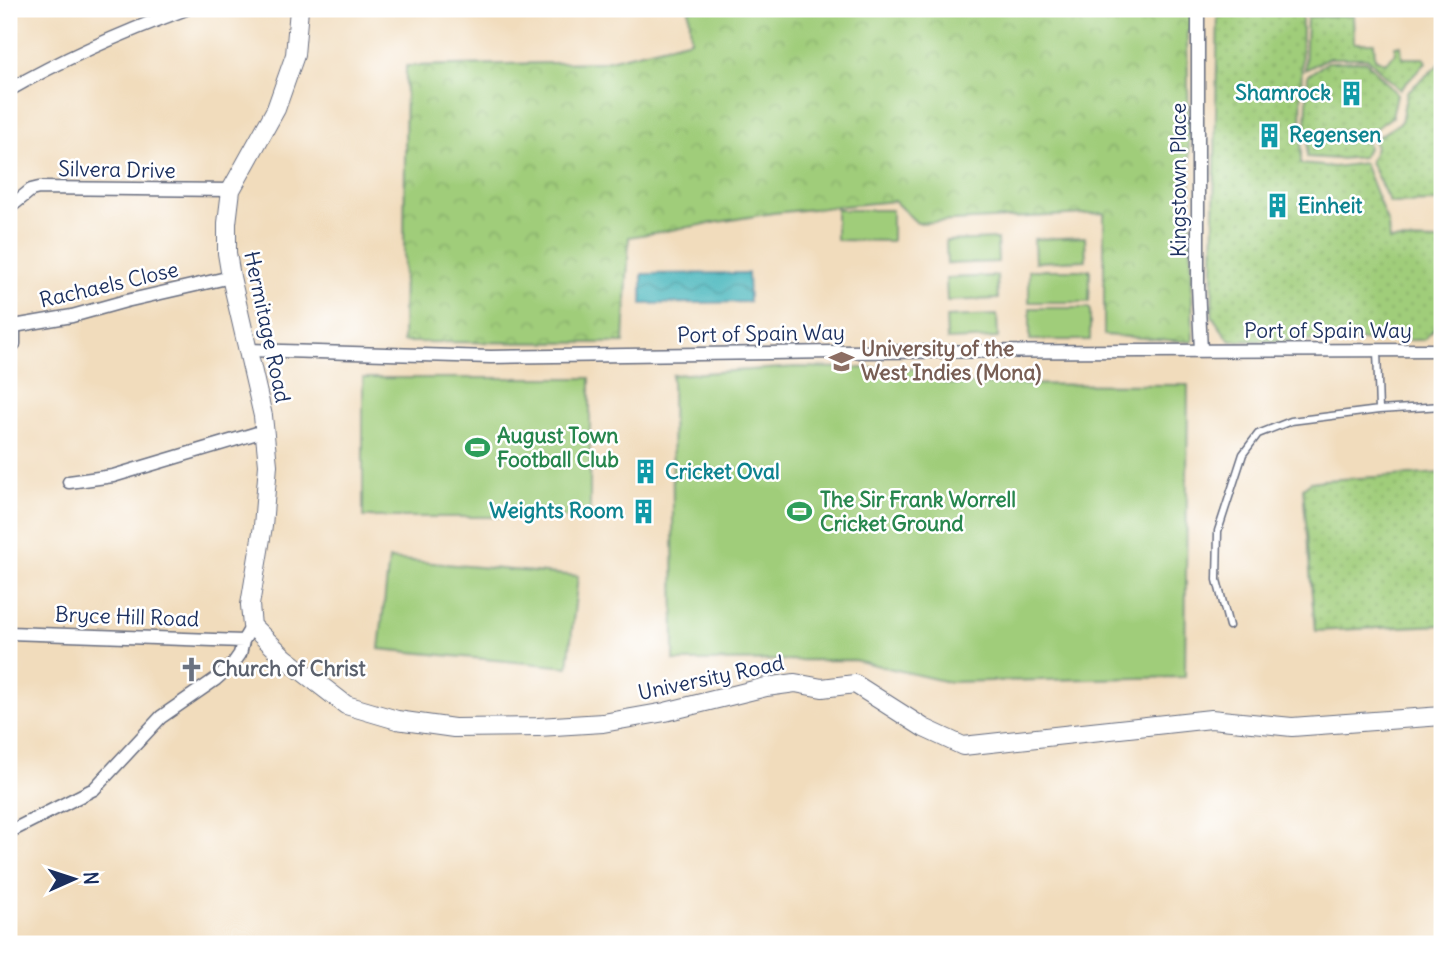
<svg xmlns="http://www.w3.org/2000/svg" width="1451" height="953" viewBox="0 0 1451 953" font-family="Delius,sans-serif">
<defs>
<pattern id="grass-dots" width="8" height="8" patternUnits="userSpaceOnUse" patternTransform="scale(1.75)"><rect width="8" height="8" fill="#a0cd7a"/><path d="M2 2h.1M6 6h.1" fill="none" stroke="#89b06c" stroke-width="1.8" stroke-linecap="round"/></pattern>
<pattern id="park-crowns" width="20" height="18" patternUnits="userSpaceOnUse" patternTransform="scale(1.75)"><rect width="20" height="18" fill="#a0cd7a"/><path d="M2 6a3 3 0 1 1 6 0M12 15a3 3 0 1 1 6 0" fill="none" stroke="#89b06c"/></pattern>
<pattern id="water-waves" width="16" height="10" patternUnits="userSpaceOnUse" patternTransform="scale(1.75)"><rect width="16" height="10" fill="#45b5bb"/><path d="M0 5q4-4 8 0t8 0" fill="none" stroke="#39949b"/></pattern>
</defs>
<rect width="100%" height="100%" fill="#fff"/>
<filter id="ink" filterUnits="userSpaceOnUse"><feTurbulence type="fractalNoise" baseFrequency=".0143" numOctaves="2"/><feDisplacementMap in="SourceGraphic" scale="14" xChannelSelector="R" yChannelSelector="G"/><feConvolveMatrix kernelMatrix="1 2 1 2 8 2 1 2 1" color-interpolation-filters="sRGB"/></filter>
<filter id="wash" filterUnits="userSpaceOnUse"><feTurbulence type="fractalNoise" baseFrequency=".00686" numOctaves="4" result="noise"/><feDisplacementMap in="SourceGraphic" scale="28" xChannelSelector="R" yChannelSelector="G"/><feGaussianBlur stdDeviation="1.57" result="paint"/><feColorMatrix in="noise" values="0 0 0 0 0 0 0 0 0 0 0 0 0 0 0 0 0 1.4 0 .05"/><feComposite in="paint" operator="in"/></filter>
<g filter="url(#wash)">
<rect width="100%" height="100%" fill="#f1dcbc"/>
<path fill="url(#grass-dots)" stroke="#5e7e6c" stroke-width="2" d="M 1218,9 L 1302,9 L 1301,164 L 1334,167 L 1364,163 L 1388,224 L 1389,240 L 1442,241 L 1442,320 L 1424,340 L 1230,341 L 1212,316 Z
M 1353,15 L 1354,43 L 1374,43 L 1375,58 L 1385,63 L 1395,54 L 1395,46 L 1401,45 L 1402,58 L 1424,58 L 1426,62 L 1400,90 L 1367,58 L 1328,58 L 1305,70 L 1307,17 Z
M 1366,61 L 1397,94 L 1392,117 L 1367,134 L 1353,131 L 1306,130 L 1308,75 L 1328,62 Z
M 1442,62 L 1442,202 L 1390,203 L 1370,162 L 1376,148 L 1373,140 L 1401,122 L 1407,92 Z
M 1308,135 L 1349,137 L 1366,140 L 1368,148 L 1363,157 L 1339,159 L 1307,157 Z
M 1442,473 L 1442,625 L 1315,631 L 1303,488 L 1311,482 L 1324,480 Z"/>
<path fill="url(#park-crowns)" stroke="#5e7e6c" stroke-width="2" d="M 689,9 L 1202,9 L 1187,33 L 1193,342 L 1104,335 L 1104,213 L 917,223 L 894,201 L 773,213 L 629,237 L 624,343 L 403,342 L 406,66 L 601,62 L 691,40 Z"/>
<path fill="#a0cd7a" stroke="#5e7e6c" stroke-width="2" d="M 836,210 L 892,210 L 892,241 L 836,240 Z
M 1085,237 L 1086,260 L 1035,262 L 1034,239 Z
M 997,239 L 998,262 L 947,264 L 946,241 Z
M 1029,270 L 1090,270 L 1089,302 L 1029,302 Z
M 997,276 L 998,299 L 947,301 L 946,278 Z
M 1030,308 L 1090,308 L 1090,340 L 1030,340 Z
M 997,315 L 998,338 L 947,340 L 946,317 Z
M 795,367 L 918,369 L 947,384 L 1188,385 L 1185,677 L 948,682 L 854,660 L 674,661 L 672,375 Z
M 363,378 L 590,378 L 590,517 L 363,517 Z
M 389,559 L 578,576 L 568,667 L 379,649 Z"/>
<path fill="url(#water-waves)" stroke="#30728c" stroke-width="2" d="M 748,273 L 749,302 L 642,304 L 642,274 Z"/>
</g>
<g filter="url(#ink)">
<g fill="none" stroke-linecap="round" stroke-linejoin="round">
<defs>
<path id="lane" d="M 1377,350 L 1379,410
M 1229,626 L 1217,580 L 1218,531 L 1243,454 L 1258,434 L 1291,421 L 1379,410 L 1442,406"/>
<path id="street" d="M 1198,9 L 1198,285 L 1201,351
M 9,90 C 66,57 124,32 186,9
M 9,208 L 31,190 L 39,188 L 231,190
M 9,344 L 14,344 L 14,326 L 72,316 L 126,301 L 231,277
M 248,350 L 491,357 L 833,352 L 1442,350
M 69,482 L 113,476 L 264,431
M 9,633 L 243,641
M 9,832 L 94,789 L 161,717 L 216,679 L 233,664 L 240,654 L 243,641 L 252,626"/>
<path id="secondary" d="M 299,9 L 295,55 L 276,109 L 231,190 L 227,223 L 227,253 L 231,277 L 263,416 L 268,465 L 263,526 L 250,605 L 252,626 L 285,658 L 346,705 L 397,720 L 454,728 L 538,727 L 603,723 L 665,712 L 766,687 L 795,683 L 822,688 L 855,684 L 924,728 L 963,746 L 1211,719 L 1292,727 L 1442,716"/>
</defs>
<use href="#lane" stroke="#666c7f" stroke-width="9"/>
<use href="#street" stroke="#666c7f" stroke-width="15"/>
<use href="#secondary" stroke="#666c7f" stroke-width="20"/>
<use href="#lane" stroke="#fff" stroke-width="6"/>
<use href="#street" stroke="#fff" stroke-width="12"/>
<use href="#secondary" stroke="#fff" stroke-width="18"/>
</g>
</g>
<defs>
<symbol id="building-bare" viewBox="-9 -9 18 18"><path d="M-4-6H4V6H1V3H-1V6H-4ZM-2.5-4.3h1.7v1.8h-1.7ZM.8-4.3h1.7v1.8H.8ZM-2.5-1h1.7V.8h-1.7ZM.8-1h1.7V.8H.8Z" fill="#0f9aa8" stroke="#fff" stroke-width="2.5" paint-order="stroke"/></symbol>
<symbol id="university-bare" viewBox="-9 -9 18 18"><path d="M0-5L7-2L0 1L-7-2ZM-4 1L0 2.5L4 1V4Q0 6-4 4Z" fill="#8d6e63" stroke="#fff" stroke-width="2.5" paint-order="stroke"/></symbol>
<symbol id="stadium-bare" viewBox="-9 -9 18 18"><path d="M0-5a6.5 5 0 1 0 0 10a6.5 5 0 1 0 0-10ZM-3.5-1.8h7v3.6h-7Z" fill="#2e9e5b" stroke="#fff" stroke-width="2.5" paint-order="stroke"/></symbol>
<symbol id="church-bare" viewBox="-9 -9 18 18"><path d="M-1.2-6h2.4v3.5h3.3v2.4h-3.3V6h-2.4V-.1h-3.3v-2.4h3.3Z" fill="#6b7280" stroke="#fff" stroke-width="2.5" paint-order="stroke"/></symbol>
</defs>
<g fill-rule="evenodd">
<use href="#building-bare" x="1334" y="76" width="35" height="35"/>
<use href="#building-bare" x="1252" y="118" width="35" height="35"/>
<use href="#building-bare" x="1260" y="188" width="35" height="35"/>
<use href="#university-bare" x="824" y="344" width="35" height="35"/>
<use href="#stadium-bare" x="460" y="430" width="35" height="35"/>
<use href="#building-bare" x="628" y="454" width="35" height="35"/>
<use href="#building-bare" x="626" y="494" width="35" height="35"/>
<use href="#stadium-bare" x="782" y="494" width="35" height="35"/>
<use href="#church-bare" x="174" y="652" width="35" height="35"/>
</g>
<g text-anchor="middle" stroke-width="5" stroke-linejoin="round" paint-order="stroke">
<g font-size="21" font-weight="bold" fill="#0d838f" stroke="#fff" text-anchor="start">
<text x="1331" y="100" text-anchor="end">Shamrock</text>
<text x="1289" y="142">Regensen</text>
<text x="1298" y="213">Einheit</text>
<text x="665" y="479">Cricket Oval</text>
<text x="624" y="518" text-anchor="end">Weights Room</text>
</g>
<g font-size="21" fill="#1b2f5e" stroke="#fff">
<text transform="translate(117 170) rotate(1)" y="7">Silvera Drive</text>
<text transform="translate(1179 180) rotate(-90)" y="7">Kingstown Place</text>
<text transform="translate(109 285) rotate(-13)" y="7">Rachaels Close</text>
<text transform="translate(267 327) rotate(78)" y="7">Hermitage Road</text>
<text x="1328" y="338">Port of Spain Way</text>
<text transform="translate(761 334) rotate(-1)" y="7">Port of Spain Way</text>
<text transform="translate(127 617) rotate(2)" y="7">Bryce Hill Road</text>
<text transform="translate(711 678) rotate(-12)" y="7">University Road</text>
</g>
<g font-size="21" font-weight="bold" fill="#785e54" stroke="#fff" text-anchor="start">
<text x="861" y="356">University of the<tspan x="861" dy="24">West Indies (Mona)</tspan></text>
</g>
<g font-size="21" font-weight="bold" fill="#27864d" stroke="#fff" text-anchor="start">
<text x="497" y="443">August Town<tspan x="497" dy="24">Football Club</tspan></text>
<text x="820" y="507">The Sir Frank Worrell<tspan x="820" dy="24">Cricket Ground</tspan></text>
</g>
<g font-size="21" font-weight="bold" fill="#5b616d" stroke="#fff" text-anchor="start">
<text x="212" y="676">Church of Christ</text>
</g>
</g>
<rect width="1451" height="953" fill="none" stroke="#fff" stroke-width="35"/>
<g transform="translate(74 879) rotate(87)" stroke="#ffffff" stroke-width="5" paint-order="stroke">
<path d="M0-5L12 26L0 18L-12 26Z" fill="#1b2f5e"/>
<text y="-10" font-size="19" font-weight="bold" text-anchor="middle" fill="#1b2f5e">N</text>
</g>
</svg>
